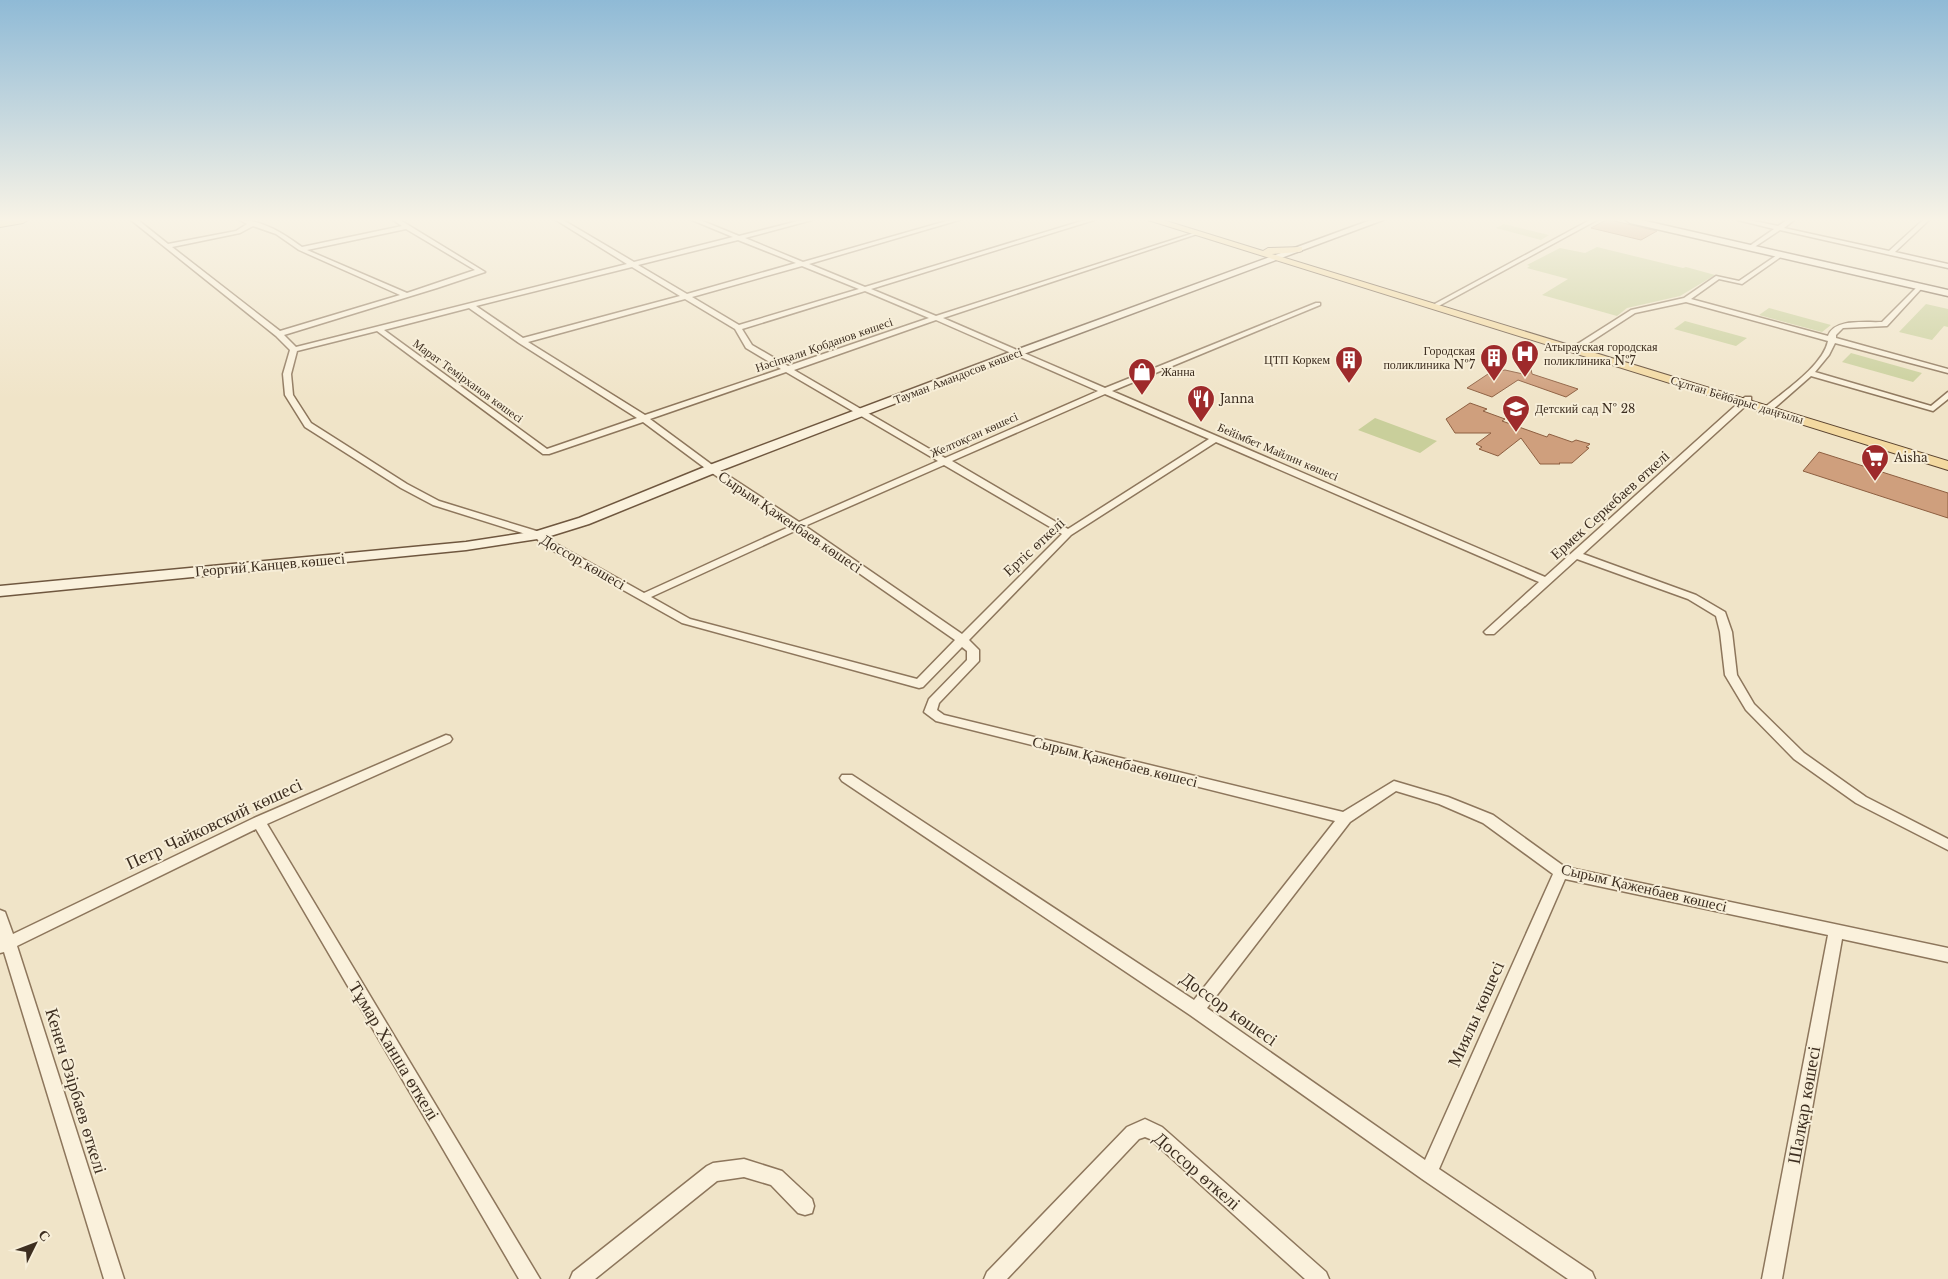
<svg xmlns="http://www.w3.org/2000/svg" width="1948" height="1279" viewBox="0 0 1948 1279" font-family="'Libre Baskerville',serif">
<rect width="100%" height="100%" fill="#f0e4c8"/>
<path fill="#c9cf9b" d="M 1504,224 L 1549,235 L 1541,240 L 1496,228 Z
M 1597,247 L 1683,268 L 1686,267 L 1715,275 L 1680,296 L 1627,308 L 1617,316 L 1542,295 L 1568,279 L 1527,268 L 1530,266 L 1527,265 L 1560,248 L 1585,253 Z
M 1926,304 L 1948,309 L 1948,327 L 1944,326 L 1932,340 L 1899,332 Z
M 1769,308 L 1831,325 L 1822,332 L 1759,315 Z
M 1685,321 L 1747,338 L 1736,346 L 1674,329 Z
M 1851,353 L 1922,373 L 1913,382 L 1842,362 Z
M 1375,418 L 1437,441 L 1420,453 L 1358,430 Z"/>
<path fill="#cf9f7d" stroke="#8d5f41" d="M 1606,220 L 1610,220 L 1657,231 L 1641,240 L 1591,228 Z
M 1531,369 L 1532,374 L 1578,389 L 1566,397 L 1518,380 L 1492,397 L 1467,388 L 1491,372 L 1505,370 L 1523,374 Z
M 1470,403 L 1487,409 L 1483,411 L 1505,419 L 1502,421 L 1547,437 L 1549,434 L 1572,442 L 1576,440 L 1590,444 L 1586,447 L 1589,448 L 1572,463 L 1559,463 L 1560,464 L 1540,464 L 1521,438 L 1498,456 L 1479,449 L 1482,447 L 1476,444 L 1491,433 L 1455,433 L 1446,419 Z
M 1819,452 L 1948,493 L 1948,518 L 1803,471 Z"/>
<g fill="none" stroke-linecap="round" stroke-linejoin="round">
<defs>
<path id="street" d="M 131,220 L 138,220 L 168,244 L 236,231 L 247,224 L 240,220 C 263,220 284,234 302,247 L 402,226 L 393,220 L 400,220 L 485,272 L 437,288 L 284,335 L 296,347 L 627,264 L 556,220 L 563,220 L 634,262 L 733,237 L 692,220 L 700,220 L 739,236 L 802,220 L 812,220 L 745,238 L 803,262 L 950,220 L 959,220 L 809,264 L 865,287 L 1085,220 L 1094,220 L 871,289 L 936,316 L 1197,232 L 1197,234 L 943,318 L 1105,388 L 1316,303 L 1320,303 L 1320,305 L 1112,391 L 1545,577 L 1745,397 L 1751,397 L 1751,401 L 1583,554 L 1696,595 L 1725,612 L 1732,632 L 1737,675 L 1754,704 L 1804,753 L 1866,797 L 1948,839 L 1948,850 L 1856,803 L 1794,759 L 1746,710 L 1725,675 L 1720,632 L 1716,616 L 1688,599 L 1577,559 L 1494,634 L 1486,634 L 1484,632 L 1486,630 L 1539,582 L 1216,442 L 1071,535 L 969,640 L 979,650 L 979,661 L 939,703 L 937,710 L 944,715 L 1343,812 L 1394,781 L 1448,797 L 1493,815 L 1565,867 L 1948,948 L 1948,962 L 1842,939 L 1782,1279 L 1762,1279 L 1828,935 L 1565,879 L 1439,1169 L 1592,1272 L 1595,1279 L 1568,1279 L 1422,1179 L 1190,1015 L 842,781 L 840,778 L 842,775 L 852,775 L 1194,1000 L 1335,821 L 936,721 L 924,712 L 929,699 L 967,660 L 967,651 L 962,647 L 923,687 L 919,688 L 682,623 L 543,545 L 535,537 L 433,505 L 401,488 L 305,427 L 285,395 L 283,374 L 290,350 L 276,336 ZM 253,226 L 276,234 L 299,250 L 400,295 L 280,331 L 172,247 L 240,233 ZM 406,229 L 475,270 L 407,293 L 307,250 ZM 738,240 L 796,263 L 687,294 L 638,265 ZM 802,266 L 859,289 L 739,325 L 692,297 ZM 632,267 L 680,296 L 523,338 L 476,306 ZM 865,291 L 929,318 L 788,366 L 752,345 L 742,329 ZM 685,299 L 735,329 L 746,348 L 781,369 L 645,415 L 528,342 ZM 469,308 L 519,343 L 637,418 L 547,449 L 384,330 ZM 936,320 L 1098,391 L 945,458 L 794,370 ZM 377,331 L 543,454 L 549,454 L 643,422 L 709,471 L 791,526 L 644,593 L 551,541 L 543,533 L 439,501 L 407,484 L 311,423 L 293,395 L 291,374 L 297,351 ZM 786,372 L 938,461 L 799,522 L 715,467 L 650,419 ZM 1105,394 L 1209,439 L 1068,529 L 952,461 ZM 944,465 L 1062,534 L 962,634 L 805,526 ZM 797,530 L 955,640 L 917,679 L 690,619 L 651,597 ZM 1396,791 L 1439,804 L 1483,823 L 1553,874 L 1425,1160 L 1207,1008 L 1350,822 Z
M 1590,220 L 1597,220 L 1435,308 L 1429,307 Z
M 1738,220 L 1749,220 L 1778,226 L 1787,220 L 1794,220 L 1784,228 L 1889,251 L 1923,220 L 1929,220 L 1895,252 L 1948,264 L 1948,268 L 1780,230 L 1750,250 L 1748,249 L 1748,247 L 1774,229 Z
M 1780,253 L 1782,254 L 1782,256 L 1742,284 L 1719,279 L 1691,299 L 1828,336 C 1834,318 1866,323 1882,322 L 1918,286 L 1922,286 L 1922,288 L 1887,326 L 1843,328 L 1836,335 L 1836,338 L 1948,369 L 1948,373 L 1835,343 L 1829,355 L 1815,372 L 1931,406 L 1948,392 L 1948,399 L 1933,411 L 1811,376 L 1770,412 L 1764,412 L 1764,408 C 1783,392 1823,366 1828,341 L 1686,302 L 1635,313 L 1575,352 L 1568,350 L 1631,310 L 1684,298 L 1716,276 L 1739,281 Z
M 446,735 L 450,736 L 452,739 L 450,742 L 267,824 L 540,1279 L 519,1279 L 256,829 L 17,946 L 124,1279 L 104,1279 L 4,952 L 0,953 L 0,910 L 5,912 L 13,934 L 254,818 Z
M 1145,1119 L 1162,1127 L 1326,1272 L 1329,1279 L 1305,1279 L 1150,1139 L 1145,1137 L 1139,1139 L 1007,1279 L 984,1279 L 987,1272 L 1127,1127 Z
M 744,1159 L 782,1171 L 812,1199 L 814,1206 L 812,1213 L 805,1215 L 798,1213 L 771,1185 L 744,1177 L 717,1181 L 595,1279 L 570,1279 L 573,1272 L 707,1166 L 713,1163 Z"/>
<path id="secondary" d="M 1371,220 L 1383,220 L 1021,355 L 717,472 L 589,524 L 544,538 L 466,550 L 0,596 L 0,586 L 466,542 L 537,531 L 579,518 L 707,466 L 1013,351 Z
M 1626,220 L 1641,220 L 1948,290 L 1948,296 L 1630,223 Z"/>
<path id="primary" d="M 7,220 L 28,220 L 23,223 L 0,227 L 0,221 Z
M 1148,220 L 1163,220 L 1263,251 L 1268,248 L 1302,247 L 1302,251 L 1299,252 L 1272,254 L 1948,461 L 1948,470 Z"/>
</defs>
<use href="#street" stroke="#8d765c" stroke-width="3"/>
<use href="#secondary" stroke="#6f573f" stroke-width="3"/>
<use href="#primary" stroke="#5b4430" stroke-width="2"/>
<use href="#street" fill="#faf1dc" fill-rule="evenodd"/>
<use href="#secondary" fill="#faf1dc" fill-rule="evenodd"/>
<use href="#primary" fill="#f3d9a0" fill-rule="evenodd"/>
</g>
<linearGradient id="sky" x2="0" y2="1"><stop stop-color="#8fbad6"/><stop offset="0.55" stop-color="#f8f3e6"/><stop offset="1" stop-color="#f8f3e6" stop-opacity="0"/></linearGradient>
<rect width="1948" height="399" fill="url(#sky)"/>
<defs>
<symbol id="hospital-pin" viewBox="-11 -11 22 30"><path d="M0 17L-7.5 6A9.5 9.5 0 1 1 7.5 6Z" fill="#9e2a2b" stroke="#f7eed8"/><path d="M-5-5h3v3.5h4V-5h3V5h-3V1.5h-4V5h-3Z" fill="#fff"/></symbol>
<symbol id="building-pin" viewBox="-11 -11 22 30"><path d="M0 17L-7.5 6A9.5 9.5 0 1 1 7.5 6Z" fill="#9e2a2b" stroke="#f7eed8"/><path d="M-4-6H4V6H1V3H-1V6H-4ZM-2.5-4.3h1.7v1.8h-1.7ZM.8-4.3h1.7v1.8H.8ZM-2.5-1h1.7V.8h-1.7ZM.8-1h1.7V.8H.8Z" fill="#fff"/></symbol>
<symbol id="shop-pin" viewBox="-11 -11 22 30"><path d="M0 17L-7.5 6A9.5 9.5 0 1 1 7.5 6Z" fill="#9e2a2b" stroke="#f7eed8"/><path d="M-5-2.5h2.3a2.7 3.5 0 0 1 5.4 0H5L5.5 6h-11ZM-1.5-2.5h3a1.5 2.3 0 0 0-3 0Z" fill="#fff"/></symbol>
<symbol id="restaurant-pin" viewBox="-11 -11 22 30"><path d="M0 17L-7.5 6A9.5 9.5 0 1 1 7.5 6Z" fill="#9e2a2b" stroke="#f7eed8"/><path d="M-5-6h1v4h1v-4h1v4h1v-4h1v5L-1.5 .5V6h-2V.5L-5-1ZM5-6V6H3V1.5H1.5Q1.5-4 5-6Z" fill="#fff"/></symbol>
<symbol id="school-pin" viewBox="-11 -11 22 30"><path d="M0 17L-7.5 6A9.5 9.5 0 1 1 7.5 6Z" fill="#9e2a2b" stroke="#f7eed8"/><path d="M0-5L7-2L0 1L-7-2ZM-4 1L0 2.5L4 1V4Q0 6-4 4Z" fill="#fff"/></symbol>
<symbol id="supermarket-pin" viewBox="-11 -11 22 30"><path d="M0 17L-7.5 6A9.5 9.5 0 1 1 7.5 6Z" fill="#9e2a2b" stroke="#f7eed8"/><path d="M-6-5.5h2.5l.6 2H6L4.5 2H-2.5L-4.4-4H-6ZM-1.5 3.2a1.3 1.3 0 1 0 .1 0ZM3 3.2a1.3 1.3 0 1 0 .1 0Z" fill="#fff"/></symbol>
</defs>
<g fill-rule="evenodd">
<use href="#hospital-pin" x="1509" y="338" width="32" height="43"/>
<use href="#building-pin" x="1478" y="342" width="32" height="43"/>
<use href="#building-pin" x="1333" y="344" width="32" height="43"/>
<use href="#shop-pin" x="1126" y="356" width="32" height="43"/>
<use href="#restaurant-pin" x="1185" y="383" width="32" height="43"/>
<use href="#school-pin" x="1500" y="393" width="32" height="43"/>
<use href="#supermarket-pin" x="1859" y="442" width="32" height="43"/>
</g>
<g text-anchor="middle" stroke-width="4" stroke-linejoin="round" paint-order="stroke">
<g font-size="12" fill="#3d2e20" stroke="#f7eed8">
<text transform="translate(824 345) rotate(-19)" y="4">Нәсіпқали Қобданов көшесі</text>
<text transform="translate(958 376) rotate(-21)" y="4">Тауман Амандосов көшесі</text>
<text transform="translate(468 381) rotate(36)" y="4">Марат Темірханов көшесі</text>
<text transform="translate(1737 400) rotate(17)" y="4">Сұлтан Бейбарыс даңғылы</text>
<text transform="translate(974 435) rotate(-24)" y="4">Желтоқсан көшесі</text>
<text transform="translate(1278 452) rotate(23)" y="4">Бейімбет Майлин көшесі</text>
</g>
<g font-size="12" fill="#3d2e20" stroke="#f7eed8" text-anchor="start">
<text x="1544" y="351">Атырауская городская<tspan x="1544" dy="14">поликлиника №7</tspan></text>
<text x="1475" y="355" text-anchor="end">Городская<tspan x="1475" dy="14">поликлиника №7</tspan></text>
<text x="1330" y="364" text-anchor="end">ЦТП Коркем</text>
<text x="1161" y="376">Жанна</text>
<text x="1220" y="403">Janna</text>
<text x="1535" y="413">Детский сад № 28</text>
<text x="1894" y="462">Aisha</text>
</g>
<g font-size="15" fill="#3d2e20" stroke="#f7eed8">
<text transform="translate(1610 505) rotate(-42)" y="5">Ермек Серкебаев өткелі</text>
<text transform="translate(790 522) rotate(34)" y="5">Сырым Қаженбаев көшесі</text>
<text transform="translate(1034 547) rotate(-43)" y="5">Ертіс өткелі</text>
<text transform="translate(583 562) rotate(30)" y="5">Доссор көшесі</text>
<text transform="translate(270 565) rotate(-5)" y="5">Георгий Канцев көшесі</text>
<text transform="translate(1115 762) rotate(14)" y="5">Сырым Қаженбаев көшесі</text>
<text transform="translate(1644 888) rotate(13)" y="5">Сырым Қаженбаев көшесі</text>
</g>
<g font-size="18" fill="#3d2e20" stroke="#f7eed8">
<text transform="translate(214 824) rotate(-25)" y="6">Петр Чайковский көшесі</text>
<text transform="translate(1229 1009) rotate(35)" y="6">Доссор көшесі</text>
<text transform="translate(1476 1014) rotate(-66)" y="6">Миялы көшесі</text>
<text transform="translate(394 1051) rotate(59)" y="6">Тұмар Ханша өткелі</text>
<text transform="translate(76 1091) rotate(73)" y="6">Кенен Әзірбаев өткелі</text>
<text transform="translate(1804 1105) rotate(-80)" y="6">Шалқар көшесі</text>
<text transform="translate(1197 1171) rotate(41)" y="6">Доссор өткелі</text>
</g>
</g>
<g transform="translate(35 1244) rotate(48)" stroke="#f7eed8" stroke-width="4" paint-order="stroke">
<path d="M0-4L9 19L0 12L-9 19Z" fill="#3d2e20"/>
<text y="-8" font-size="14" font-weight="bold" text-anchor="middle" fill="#3d2e20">С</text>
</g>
</svg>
